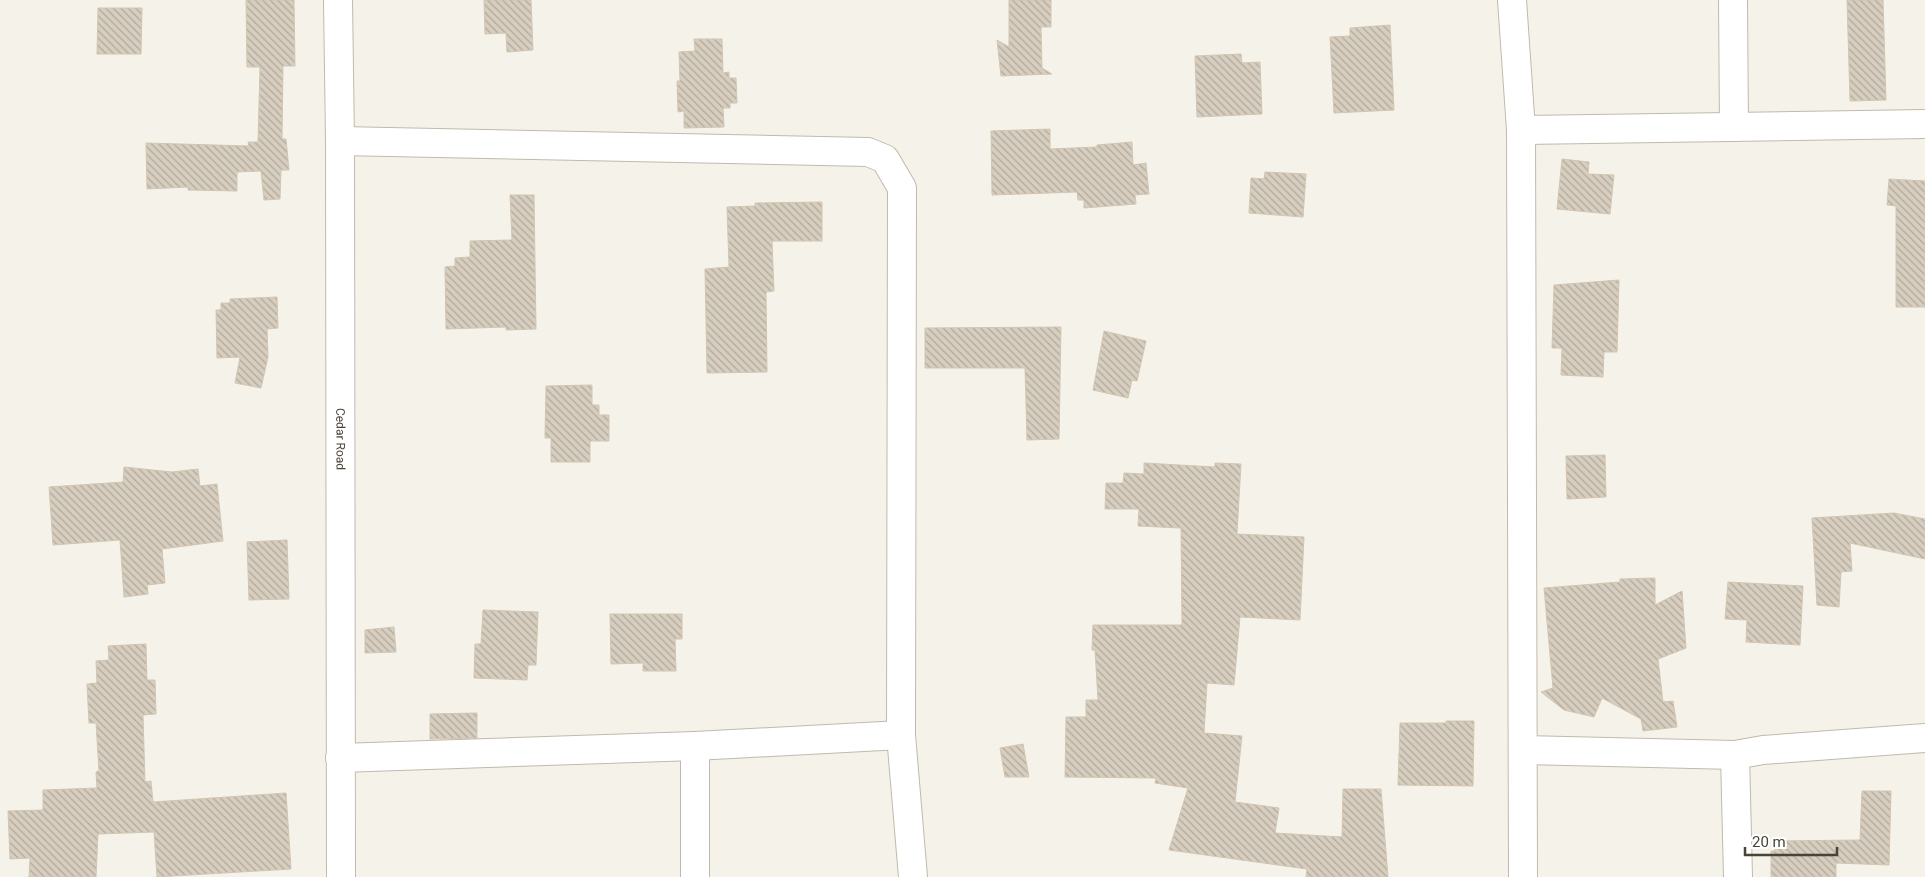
<svg xmlns="http://www.w3.org/2000/svg" width="1925" height="877" viewBox="0 0 1925 877" font-family="Roboto,sans-serif">
<defs>
<pattern id="building-back-hatch" width="6" height="6" patternUnits="userSpaceOnUse" patternTransform="scale(1.25)"><rect width="6" height="6" fill="#d7cebf"/><path d="M-1 5l2 2M0 0l6 6M5-1l2 2" fill="none" stroke="#b0a99c"/></pattern>
</defs>
<rect width="100%" height="100%" fill="#f5f2ea"/>
<path fill="url(#building-back-hatch)" stroke="#d2c6b2" d="M 246,0 L 294,0 L 295,66 L 283,66 L 282,139 L 286,139 L 289,170 L 281,170 L 280,199 L 264,200 L 261,171 L 237,172 L 237,191 L 188,190 L 188,187 L 147,189 L 146,143 L 249,146 L 248,142 L 258,142 L 260,67 L 247,67 Z
M 484,0 L 531,0 L 533,50 L 507,52 L 506,33 L 485,34 Z
M 1009,0 L 1051,0 L 1051,27 L 1041,27 L 1042,68 L 1052,74 L 1001,76 L 997,40 L 1009,47 Z
M 1847,0 L 1883,0 L 1886,100 L 1850,101 Z
M 98,8 L 142,8 L 141,54 L 97,54 Z
M 1390,25 L 1394,110 L 1334,113 L 1330,37 L 1350,36 L 1350,28 Z
M 694,39 L 722,39 L 723,73 L 729,72 L 729,78 L 736,78 L 737,103 L 730,103 L 730,108 L 723,108 L 724,127 L 684,128 L 684,111 L 678,112 L 677,81 L 680,81 L 679,52 L 695,51 Z
M 1241,54 L 1242,63 L 1260,62 L 1262,114 L 1197,117 L 1195,56 Z
M 1050,129 L 1050,149 L 1097,147 L 1097,145 L 1132,142 L 1133,165 L 1146,163 L 1149,194 L 1135,195 L 1136,204 L 1084,208 L 1084,200 L 1078,200 L 1077,192 L 992,195 L 991,131 Z
M 1562,159 L 1589,162 L 1588,174 L 1614,175 L 1610,214 L 1557,209 Z
M 1265,172 L 1306,174 L 1303,217 L 1249,213 L 1251,178 L 1264,179 Z
M 1889,179 L 1925,181 L 1925,307 L 1896,307 L 1896,206 L 1887,205 Z
M 510,195 L 534,195 L 536,329 L 506,330 L 506,327 L 446,329 L 445,267 L 455,266 L 455,258 L 470,257 L 470,241 L 512,240 Z
M 822,202 L 822,241 L 772,241 L 774,291 L 766,292 L 767,372 L 707,373 L 705,269 L 729,267 L 727,207 L 755,206 L 755,203 Z
M 1619,280 L 1617,352 L 1604,352 L 1603,377 L 1561,375 L 1562,348 L 1552,348 L 1554,285 Z
M 277,297 L 278,328 L 267,329 L 268,357 L 261,388 L 235,383 L 240,357 L 217,358 L 216,310 L 221,310 L 221,303 L 230,303 L 230,299 Z
M 1061,327 L 1059,439 L 1027,440 L 1025,368 L 925,368 L 925,328 Z
M 1104,331 L 1146,341 L 1137,381 L 1132,380 L 1128,398 L 1093,390 Z
M 592,385 L 592,405 L 599,405 L 599,415 L 609,415 L 609,441 L 590,441 L 590,462 L 551,462 L 551,438 L 545,438 L 546,386 Z
M 1605,455 L 1606,497 L 1567,499 L 1566,456 Z
M 1144,463 L 1215,467 L 1215,463 L 1241,464 L 1237,534 L 1304,537 L 1300,620 L 1240,617 L 1234,685 L 1207,683 L 1204,733 L 1242,736 L 1235,802 L 1279,808 L 1275,833 L 1342,837 L 1343,789 L 1381,789 L 1388,877 L 1306,877 L 1307,869 L 1169,850 L 1188,788 L 1155,783 L 1156,778 L 1065,777 L 1066,717 L 1086,717 L 1086,700 L 1098,700 L 1095,650 L 1092,650 L 1093,625 L 1182,625 L 1181,528 L 1138,526 L 1139,509 L 1105,509 L 1106,483 L 1123,483 L 1124,473 L 1144,474 Z
M 124,467 L 172,472 L 198,469 L 200,486 L 217,484 L 223,541 L 162,549 L 165,583 L 147,585 L 148,594 L 124,597 L 120,540 L 53,545 L 49,487 L 123,482 Z
M 1894,513 L 1925,519 L 1925,559 L 1850,543 L 1852,571 L 1841,572 L 1839,607 L 1817,605 L 1812,518 Z
M 287,540 L 289,599 L 249,600 L 247,542 Z
M 1655,578 L 1655,605 L 1682,591 L 1686,648 L 1658,659 L 1663,702 L 1673,701 L 1677,727 L 1643,731 L 1641,719 L 1602,698 L 1594,717 L 1564,710 L 1541,692 L 1553,688 L 1544,588 L 1620,582 L 1620,579 Z
M 1728,582 L 1803,586 L 1800,645 L 1746,642 L 1747,620 L 1725,619 Z
M 483,610 L 538,612 L 536,665 L 528,665 L 527,680 L 474,678 L 475,644 L 481,644 Z
M 610,614 L 682,614 L 682,639 L 675,639 L 676,671 L 643,671 L 643,663 L 611,664 Z
M 394,627 L 396,652 L 365,653 L 365,630 Z
M 146,644 L 147,680 L 155,680 L 156,714 L 143,715 L 145,782 L 151,781 L 153,802 L 286,793 L 291,869 L 157,877 L 154,832 L 98,834 L 96,877 L 29,877 L 30,858 L 10,859 L 8,811 L 43,810 L 43,790 L 97,788 L 96,772 L 99,771 L 96,723 L 89,723 L 87,684 L 97,683 L 96,661 L 109,660 L 108,646 Z
M 477,713 L 477,738 L 430,739 L 430,714 Z
M 1446,721 L 1474,721 L 1473,786 L 1398,785 L 1400,723 L 1446,723 Z
M 1023,744 L 1029,777 L 1005,777 L 1000,748 Z
M 1862,791 L 1891,791 L 1889,865 L 1836,863 L 1836,877 L 1771,877 L 1771,851 L 1775,851 L 1775,841 L 1860,840 Z"/>
<g fill="none" stroke-linecap="round" stroke-linejoin="round">
<defs>
<g id="minor">
<path id="s1" d="M 338,0 L 340,141 L 341,877"/>
<path d="M 1512,0 L 1521,130 L 1523,877"/>
<path d="M 1733,0 L 1734,127"/>
<path d="M 1521,130 L 1925,124"/>
<path d="M 340,141 L 868,152 L 885,159 L 902,188 L 901,735 L 913,877"/>
<path d="M 695,746 L 695,877"/>
<path d="M 1523,750 L 1735,755"/>
<path d="M 340,758 L 695,746 L 901,735"/>
<path d="M 1738,877 L 1735,755 L 1763,750 L 1925,738"/>
</g>
</defs>
<use href="#minor" stroke="#c1baac" stroke-width="30"/>
<use href="#minor" stroke="#fff" stroke-width="28"/>
</g>
<g text-anchor="middle" stroke-width="5" stroke-linejoin="round" paint-order="stroke">
<g font-size="12" fill="#494338" stroke="#fff">
<text dy="4" stroke="none"><textPath href="#s1" startOffset="439">Cedar Road</textPath></text>
</g>
</g>
<path d="M1745 847v8h92v-8" fill="none" stroke="#494338" stroke-width="2.5"/>
<text x="1752" y="847" font-size="15" fill="#494338" stroke="#ffffff" stroke-width="4" paint-order="stroke">20 m</text>
</svg>
